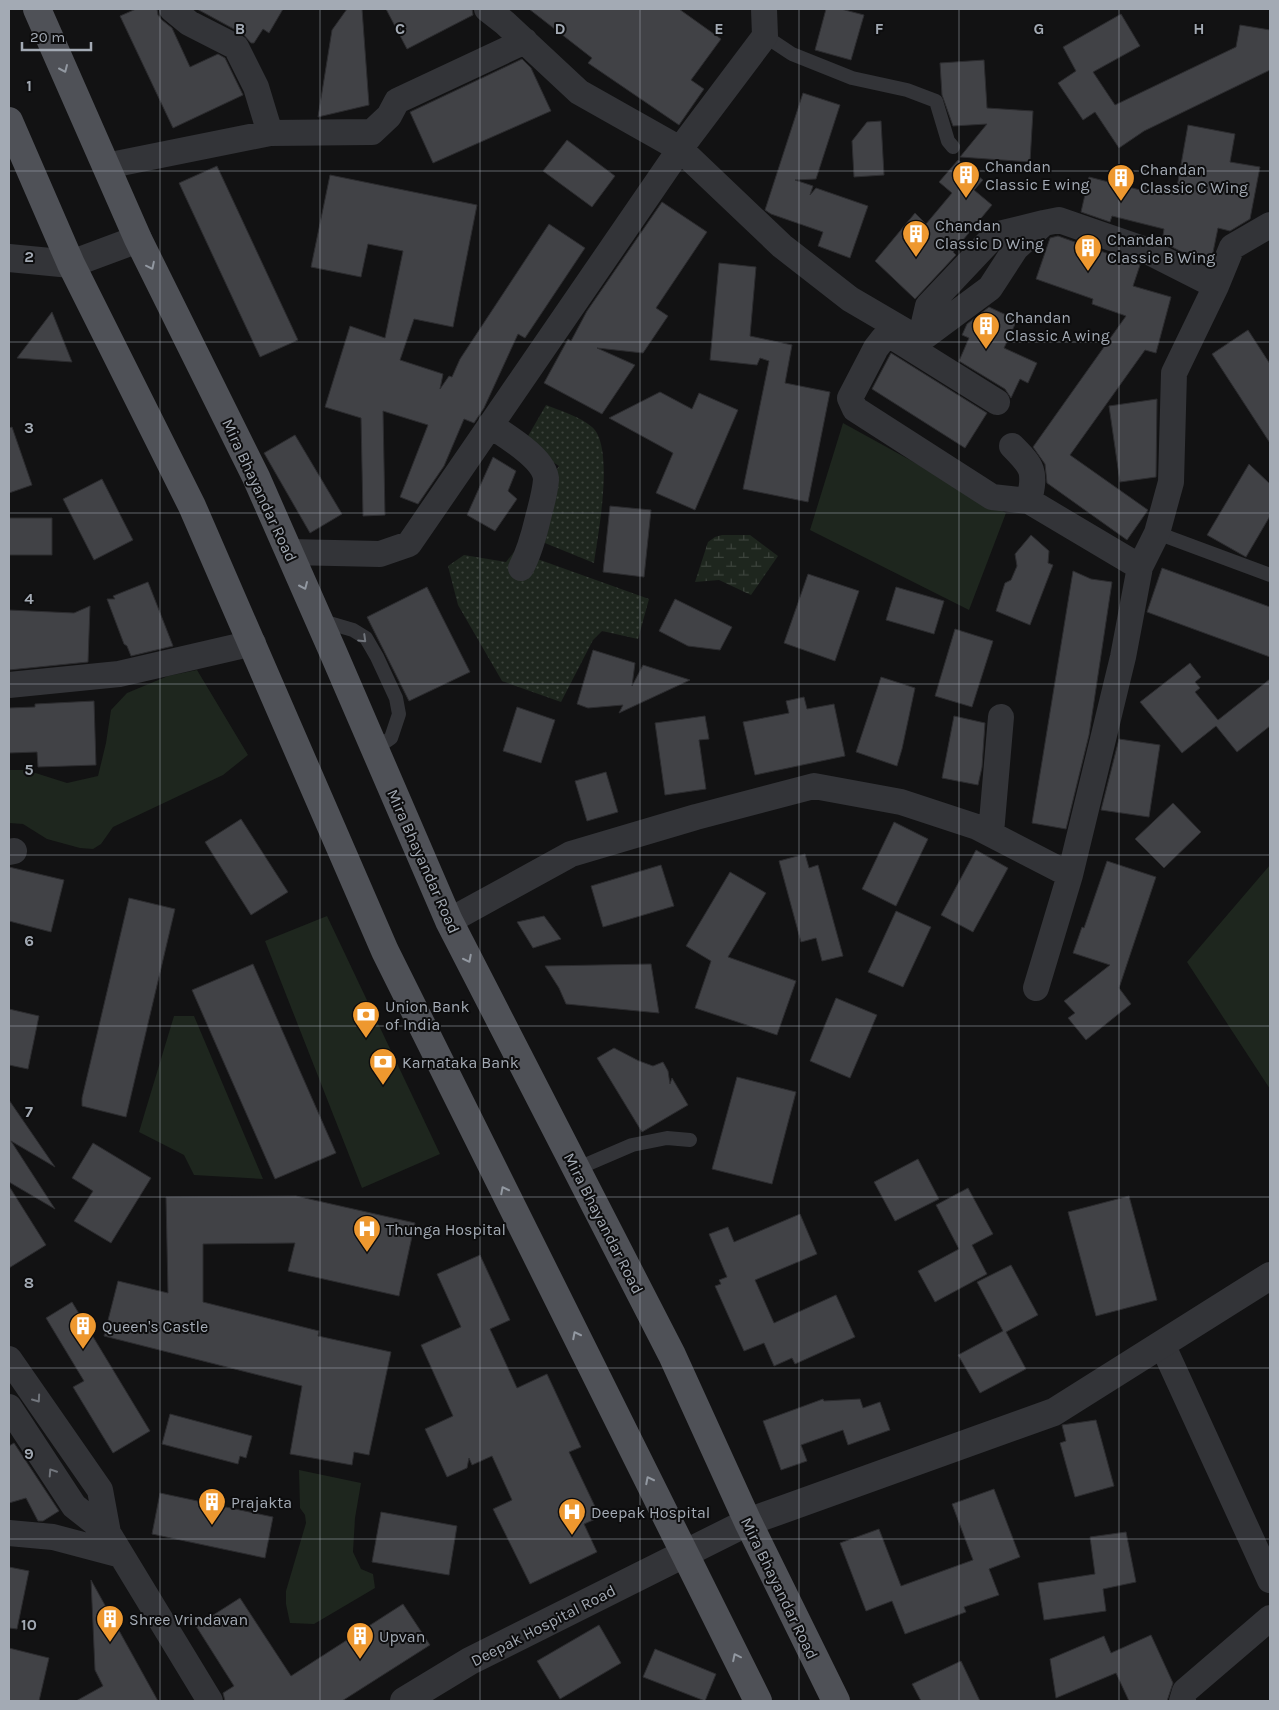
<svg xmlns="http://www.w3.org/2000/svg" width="1279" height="1710" viewBox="0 0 1279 1710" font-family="Karla,sans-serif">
<defs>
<pattern id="grass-dots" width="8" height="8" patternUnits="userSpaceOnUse" patternTransform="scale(1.25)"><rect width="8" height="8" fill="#1e261e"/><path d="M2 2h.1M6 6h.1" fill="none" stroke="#3c433c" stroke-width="1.8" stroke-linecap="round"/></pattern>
<pattern id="wetland-marsh" width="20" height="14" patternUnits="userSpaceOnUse" patternTransform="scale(1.25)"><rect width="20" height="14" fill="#1e261e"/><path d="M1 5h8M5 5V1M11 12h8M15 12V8" fill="none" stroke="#3c433c"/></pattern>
</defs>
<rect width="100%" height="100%" fill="#121213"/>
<path fill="url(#grass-dots)" d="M 546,405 C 559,410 581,417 592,427 C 615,447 598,534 594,563 L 540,541 L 553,475 L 559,466 L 524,443 Z
M 515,551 L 649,599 L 638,639 L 602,631 L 593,640 L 561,702 L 502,681 L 458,605 L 448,566 L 464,555 L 506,562 Z"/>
<path fill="url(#wetland-marsh)" d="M 722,535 L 750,535 L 778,556 L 751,595 L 719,580 L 695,582 L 708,542 L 715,537 Z"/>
<path fill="#1e261e" d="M 843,423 L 1006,513 L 969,610 L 810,530 Z
M 197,670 L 248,755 L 223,775 L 113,827 L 101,844 L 93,849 L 80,848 L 47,839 L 23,824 L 9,823 L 9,770 L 26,770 L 67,783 L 98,776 L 106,743 L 111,710 L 127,693 L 168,676 Z
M 1270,865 L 1270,1089 L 1187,962 Z
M 327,916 L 440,1154 L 362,1188 L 265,941 Z
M 174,1016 L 194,1016 L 263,1179 L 194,1175 L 184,1155 L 139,1132 Z
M 299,1470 L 361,1483 L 355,1518 L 353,1552 L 361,1569 L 373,1574 L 375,1588 L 314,1624 L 290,1623 L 286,1604 L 286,1591 L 306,1523 L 305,1515 L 300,1508 Z"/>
<path fill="#414246" stroke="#2c2c2f" d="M 136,9 L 157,9 L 158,15 L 162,20 L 172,28 L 190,67 L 218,54 L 225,58 L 243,95 L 173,128 L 120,16 Z
M 197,9 L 283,9 L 269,33 L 263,29 L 254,43 L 251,43 L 243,34 Z
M 347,9 L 362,9 L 369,105 L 318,117 L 332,30 Z
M 386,9 L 472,9 L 473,15 L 407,49 Z
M 529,9 L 679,9 L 721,39 L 691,80 L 704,89 L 679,125 L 588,63 L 592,58 Z
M 826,9 L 841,9 L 864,15 L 851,60 L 815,50 Z
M 1121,14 L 1140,46 L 1093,72 L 1115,105 L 1236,47 L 1240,25 L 1270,30 L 1270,70 L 1144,131 L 1119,148 L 1095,112 L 1083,120 L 1058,83 L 1076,71 L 1063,47 Z
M 522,59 L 531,68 L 551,111 L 433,163 L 410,112 Z
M 984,60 L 987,108 L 1033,111 L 1030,162 L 960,157 L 987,124 L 953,126 L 942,95 L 940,63 Z
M 803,93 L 840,105 L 816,179 L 795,180 L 813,186 L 810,195 L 816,188 L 868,206 L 850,258 L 818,246 L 823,232 L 771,214 L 765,210 Z
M 881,121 L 884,175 L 854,177 L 852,141 L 867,122 Z
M 1188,125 L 1235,134 L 1230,162 L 1260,167 L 1250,219 L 1230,231 L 1218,228 L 1212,257 L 1182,252 L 1162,242 L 1164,229 L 1112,216 L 1110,222 L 1081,212 L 1089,177 L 1144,191 L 1145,185 L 1176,193 Z
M 567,140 L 615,176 L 592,207 L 543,171 Z
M 958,160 L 983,180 L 974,190 L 992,205 L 953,252 L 956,255 L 915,299 L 875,261 L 915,213 L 926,224 L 952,193 L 939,182 Z
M 217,166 L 298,340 L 260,357 L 179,183 Z
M 330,175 L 477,205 L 453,327 L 414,319 L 400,360 L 443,374 L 440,389 L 449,376 L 452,377 L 460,359 L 549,224 L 585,248 L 525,338 L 518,334 L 484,408 L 474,423 L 464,419 L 444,466 L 418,504 L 400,497 L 428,425 L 383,411 L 385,515 L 363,516 L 361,418 L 325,407 L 350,326 L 385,338 L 403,251 L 368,244 L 361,277 L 311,267 Z
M 662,202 L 707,232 L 656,308 L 668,316 L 643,353 L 597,348 L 635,365 L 602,414 L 544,383 L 568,339 L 571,341 L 587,311 Z
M 1058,236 L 1140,265 L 1133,286 L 1171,297 L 1156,353 L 1145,350 L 1070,455 L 1148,510 L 1127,540 L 1047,483 L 1045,464 L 1033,447 L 1126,316 L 1092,304 L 1093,299 L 1036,279 L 1050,238 Z
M 719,263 L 756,267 L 750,336 L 792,345 L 785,383 L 830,392 L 808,502 L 743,489 L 769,361 L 760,358 L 757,365 L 710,360 Z
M 989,307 L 1017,320 L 1004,348 L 1037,363 L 1028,383 L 1020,379 L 1011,398 L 1005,389 L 959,361 L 969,338 L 962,335 L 967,324 Z
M 52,312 L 72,362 L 17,358 Z
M 1248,330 L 1270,364 L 1270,443 L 1212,354 Z
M 891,353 L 987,413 L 965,448 L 872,389 Z
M 660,392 L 692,409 L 699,393 L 738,410 L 695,510 L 656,493 L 673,453 L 609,418 Z
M 1157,399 L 1156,477 L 1120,482 L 1109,406 Z
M 12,427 L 32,485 L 9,493 L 9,428 Z
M 295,435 L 342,514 L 310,533 L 264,453 Z
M 493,457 L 516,471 L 508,491 L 517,499 L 495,531 L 467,515 Z
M 1249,464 L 1270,484 L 1270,516 L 1246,557 L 1207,535 Z
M 102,479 L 133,540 L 94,560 L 63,499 Z
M 610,506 L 651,510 L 644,577 L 603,572 Z
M 9,518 L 52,518 L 52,555 L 9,555 Z
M 1031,535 L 1049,551 L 1048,563 L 1053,565 L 1030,625 L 996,611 L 1005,583 L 1011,580 L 1017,566 L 1015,554 Z
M 1162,568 L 1270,607 L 1270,657 L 1147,612 Z
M 1073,571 L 1091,579 L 1112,582 L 1089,735 L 1066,829 L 1032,823 Z
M 808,574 L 859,591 L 835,661 L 784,643 Z
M 148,582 L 173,646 L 131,656 L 127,646 L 124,644 L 107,599 L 115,599 L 113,596 Z
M 427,587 L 470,672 L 409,701 L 367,617 Z
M 896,587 L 944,601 L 934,634 L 886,620 Z
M 675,599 L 732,627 L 720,650 L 688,646 L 659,631 Z
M 90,606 L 88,662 L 9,670 L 9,610 L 74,613 Z
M 955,629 L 993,641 L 972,707 L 935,696 Z
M 593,650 L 635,663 L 632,686 L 643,665 L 690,680 L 619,713 L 623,705 L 588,708 L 577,704 Z
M 1190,663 L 1201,677 L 1195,682 L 1200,688 L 1195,692 L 1218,720 L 1270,679 L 1270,726 L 1237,752 L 1216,726 L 1182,753 L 1140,702 Z
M 881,677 L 915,688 L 902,749 L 897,766 L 856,752 Z
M 804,697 L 807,709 L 834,704 L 845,756 L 755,775 L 743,722 L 789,713 L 786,701 Z
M 94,701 L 96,765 L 38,767 L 37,752 L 9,753 L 9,708 L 35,707 L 35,704 Z
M 517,707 L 555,720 L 541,763 L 503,751 Z
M 705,716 L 709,739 L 699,740 L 706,789 L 665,795 L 655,723 Z
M 954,716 L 985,723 L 982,767 L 978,785 L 942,778 Z
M 1119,739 L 1160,745 L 1149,817 L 1101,810 Z
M 606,772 L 618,812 L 587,821 L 575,781 Z
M 1173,803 L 1201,832 L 1164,868 L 1135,839 Z
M 241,819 L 288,892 L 251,915 L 205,842 Z
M 894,822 L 928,839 L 896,906 L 862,889 Z
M 976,850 L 1008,868 L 973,932 L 941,915 Z
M 805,854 L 809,868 L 818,865 L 843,956 L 822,961 L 816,938 L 801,942 L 779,861 Z
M 1107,861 L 1156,877 L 1119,988 L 1131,1004 L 1086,1040 L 1068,1018 L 1075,1013 L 1064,1001 L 1110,965 L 1073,953 L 1082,927 L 1084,928 Z
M 661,865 L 674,906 L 603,927 L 591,886 Z
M 9,867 L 64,880 L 51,932 L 9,921 Z
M 730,872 L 766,893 L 728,957 L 796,981 L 777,1035 L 695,1008 L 711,961 L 686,946 Z
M 129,898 L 175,909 L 126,1117 L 82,1106 L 82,1098 Z
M 896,911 L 931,927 L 903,987 L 868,972 Z
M 544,916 L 561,939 L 533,948 L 517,922 Z
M 253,964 L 336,1153 L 275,1179 L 192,990 Z
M 651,964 L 659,1013 L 566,1004 L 559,988 L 545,966 Z
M 836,998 L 877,1015 L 850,1078 L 810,1061 Z
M 9,1009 L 39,1016 L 28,1069 L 9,1065 Z
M 614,1048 L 639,1061 L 653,1066 L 663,1062 L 668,1071 L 670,1084 L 672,1078 L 688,1105 L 642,1132 L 597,1058 Z
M 737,1077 L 796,1092 L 772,1184 L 712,1169 Z
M 9,1100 L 55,1167 L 11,1141 L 55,1209 L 9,1182 Z
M 93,1143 L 151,1178 L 111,1243 L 74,1221 L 93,1191 L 72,1178 Z
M 918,1159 L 939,1199 L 895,1221 L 874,1182 Z
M 9,1186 L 46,1245 L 9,1268 Z
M 968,1188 L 993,1234 L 972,1245 L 987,1274 L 935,1302 L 918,1271 L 959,1249 L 936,1205 Z
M 296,1196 L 415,1223 L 399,1296 L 288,1271 L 295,1243 L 203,1244 L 203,1302 L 319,1331 L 318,1336 L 391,1352 L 369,1455 L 354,1452 L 352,1465 L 290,1454 L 302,1386 L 104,1336 L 118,1281 L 168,1293 L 166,1197 Z
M 1129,1196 L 1157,1300 L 1096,1316 L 1068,1212 Z
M 800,1214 L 817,1254 L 755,1280 L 774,1323 L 836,1295 L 855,1337 L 795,1364 L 792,1358 L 774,1366 L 764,1343 L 744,1351 L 715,1286 L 721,1284 L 719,1280 L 727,1277 L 709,1234 L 728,1227 L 734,1242 Z
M 480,1255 L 510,1320 L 490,1329 L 517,1388 L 547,1374 L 581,1447 L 569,1452 L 600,1517 L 584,1524 L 597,1552 L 530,1584 L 493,1509 L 512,1500 L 492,1456 L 472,1465 L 469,1458 L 467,1468 L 447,1477 L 425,1429 L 453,1416 L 421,1345 L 461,1327 L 437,1274 Z
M 1011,1265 L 1038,1315 L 1006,1332 L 1026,1369 L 980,1393 L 958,1355 L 1003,1331 L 977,1282 Z
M 72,1302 L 150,1431 L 113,1453 L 73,1387 L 84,1381 L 46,1318 Z
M 823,1399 L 824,1401 L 860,1399 L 863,1408 L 880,1402 L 890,1430 L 848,1445 L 843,1430 L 801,1445 L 807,1461 L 781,1470 L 763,1421 Z
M 170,1414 L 252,1436 L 246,1458 L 240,1456 L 238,1464 L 162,1444 Z
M 1096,1420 L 1114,1486 L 1075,1497 L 1060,1443 L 1066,1441 L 1062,1425 Z
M 14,1443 L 59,1511 L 43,1521 L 38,1521 L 26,1498 L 9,1503 L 9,1446 Z
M 994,1489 L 1020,1557 L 989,1569 L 999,1595 L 964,1607 L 966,1612 L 905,1634 L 892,1601 L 866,1611 L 840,1543 L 879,1529 L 901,1586 L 973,1560 L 952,1504 Z
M 160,1493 L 273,1517 L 265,1558 L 152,1534 Z
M 381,1512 L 457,1526 L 449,1575 L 372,1562 Z
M 1126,1532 L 1136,1582 L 1103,1589 L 1106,1611 L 1044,1620 L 1038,1583 L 1095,1574 L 1090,1537 Z
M 9,1567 L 29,1571 L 17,1629 L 9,1628 Z
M 91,1580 L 158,1701 L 76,1701 L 103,1686 L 95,1670 Z
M 240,1598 L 291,1676 L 403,1604 L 430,1645 L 342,1701 L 225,1701 L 223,1693 L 234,1686 L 196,1626 Z
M 599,1625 L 621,1663 L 560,1699 L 537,1661 Z
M 1151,1635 L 1173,1683 L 1167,1701 L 1129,1701 L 1116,1673 L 1056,1698 L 1050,1659 L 1104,1636 L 1111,1653 Z
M 9,1648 L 49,1658 L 39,1701 L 9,1701 Z
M 655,1649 L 716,1674 L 705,1701 L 643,1677 Z
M 961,1661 L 980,1701 L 921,1701 L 912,1684 Z"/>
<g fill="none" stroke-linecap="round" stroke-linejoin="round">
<path stroke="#333438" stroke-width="14" d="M 765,36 L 792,54 L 852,78 L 907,90 L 936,101 L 948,141 L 953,147
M 1157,533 L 1270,575
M 319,620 L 353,630 L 366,638 L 377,657 L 396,698 L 399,714 L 391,738 L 375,749
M 576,1169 L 632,1145 L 667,1138 L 690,1140"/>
<path stroke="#333438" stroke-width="26" d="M 172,9 L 189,23 L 236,47 L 256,87 L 270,133
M 487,9 L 505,23 L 579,92 L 680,149 L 782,246 L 850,299 L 920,340
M 106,166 L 270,133 L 372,132 L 389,116 L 397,101 L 525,41
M 1044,223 L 1016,248 L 990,288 L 920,340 L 928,306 L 995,235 L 1044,223 L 1059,220 L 1143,249 L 1216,286
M 997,402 L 893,337 L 883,339 L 876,348 L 850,398 L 855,409 L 992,497 L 1029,501 L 1140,567
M 490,425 C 506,436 546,459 546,480 C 545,493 541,506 538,518 C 534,535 529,553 521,568
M 1012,446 C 1033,467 1036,471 1029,501
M 289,552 L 380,554 L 409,544 L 680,149 L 765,36 L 764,9
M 9,685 L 119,674 L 253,643
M 991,833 L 1001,717
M 9,852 L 14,851
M 449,921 L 571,854 L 696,817 L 814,786 L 901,802 L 977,827 L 1070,875
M 1036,988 L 1070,875 L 1123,657 L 1140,567 L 1157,533 L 1171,482 L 1174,373 L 1216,286 L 1232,247 L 1270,225
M 1162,1344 L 1270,1580
M 9,1359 L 100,1490 L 108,1533
M 9,1407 L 74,1506 L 108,1533 L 210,1701
M 9,1533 L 53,1537 L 121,1555
M 1182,1701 L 1185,1691 L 1270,1618"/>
<path stroke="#333438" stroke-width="28" d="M 9,258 L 71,264 L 138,239
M 404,1701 L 470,1661 L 748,1522 L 1054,1412 L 1270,1276"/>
<path stroke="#4f5157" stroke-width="28" d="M 37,9 L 138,239 L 256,477 L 333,652 L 449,921 L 672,1355 L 748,1522 L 836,1701
M 9,121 L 71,264 L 192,506 L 385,951 L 758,1701"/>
</g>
<defs><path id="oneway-chevron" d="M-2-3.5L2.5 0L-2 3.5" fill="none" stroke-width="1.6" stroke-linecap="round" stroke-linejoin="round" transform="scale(1.25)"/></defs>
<g stroke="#9298a1">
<use href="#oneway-chevron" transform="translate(64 69) rotate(66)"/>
<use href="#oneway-chevron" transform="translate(151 266) rotate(64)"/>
<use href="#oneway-chevron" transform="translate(304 586) rotate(66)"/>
<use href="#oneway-chevron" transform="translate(468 959) rotate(63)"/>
<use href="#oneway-chevron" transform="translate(504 1190) rotate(-117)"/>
<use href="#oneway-chevron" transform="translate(576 1335) rotate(-117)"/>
<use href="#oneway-chevron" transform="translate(649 1480) rotate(-117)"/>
<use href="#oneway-chevron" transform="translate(736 1657) rotate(-116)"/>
</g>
<g stroke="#71757c">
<use href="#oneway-chevron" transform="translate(363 639) rotate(44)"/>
<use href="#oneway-chevron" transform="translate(37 1399) rotate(55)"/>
<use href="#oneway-chevron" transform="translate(52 1472) rotate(-123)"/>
</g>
<path fill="none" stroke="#a3aab4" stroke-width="1" stroke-opacity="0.55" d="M 160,9 L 160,1701M 320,9 L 320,1701M 480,9 L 480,1701M 640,9 L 640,1701M 799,9 L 799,1701M 959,9 L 959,1701M 1119,9 L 1119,1701M 9,171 L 1270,171M 9,342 L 1270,342M 9,513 L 1270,513M 9,684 L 1270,684M 9,855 L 1270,855M 9,1026 L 1270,1026M 9,1197 L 1270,1197M 9,1368 L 1270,1368M 9,1539 L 1270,1539"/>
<defs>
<symbol id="building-pin" viewBox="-11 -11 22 30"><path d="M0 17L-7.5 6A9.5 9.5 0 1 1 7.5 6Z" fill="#ee982f" stroke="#0d0d0e"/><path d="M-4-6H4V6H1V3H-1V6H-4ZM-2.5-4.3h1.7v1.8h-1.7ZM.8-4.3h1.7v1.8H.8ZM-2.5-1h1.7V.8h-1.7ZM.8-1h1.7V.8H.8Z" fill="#fff"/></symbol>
<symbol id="bank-pin" viewBox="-11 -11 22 30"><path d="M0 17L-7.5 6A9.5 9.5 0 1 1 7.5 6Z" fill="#ee982f" stroke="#0d0d0e"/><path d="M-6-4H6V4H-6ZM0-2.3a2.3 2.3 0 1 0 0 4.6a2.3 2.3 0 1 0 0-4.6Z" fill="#fff"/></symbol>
<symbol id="hospital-pin" viewBox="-11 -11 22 30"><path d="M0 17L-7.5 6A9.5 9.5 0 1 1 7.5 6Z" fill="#ee982f" stroke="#0d0d0e"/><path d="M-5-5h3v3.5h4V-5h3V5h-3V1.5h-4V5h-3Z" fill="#fff"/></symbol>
</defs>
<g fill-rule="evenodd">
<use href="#building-pin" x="950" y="159" width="32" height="43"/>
<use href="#building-pin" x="1105" y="162" width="32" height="43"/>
<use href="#building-pin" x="900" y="218" width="32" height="43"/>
<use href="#building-pin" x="1072" y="232" width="32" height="43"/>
<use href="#building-pin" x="970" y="310" width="32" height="43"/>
<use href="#bank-pin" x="350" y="999" width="32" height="43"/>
<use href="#bank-pin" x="367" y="1046" width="32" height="43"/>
<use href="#hospital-pin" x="351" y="1213" width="32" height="43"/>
<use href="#building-pin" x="67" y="1310" width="32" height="43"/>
<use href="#building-pin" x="196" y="1486" width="32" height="43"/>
<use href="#hospital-pin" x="556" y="1496" width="32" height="43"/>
<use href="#building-pin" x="94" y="1603" width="32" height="43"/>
<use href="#building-pin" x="344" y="1620" width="32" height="43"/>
</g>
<g text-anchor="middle" stroke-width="4" stroke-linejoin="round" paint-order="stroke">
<g font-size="16" fill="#a3aab4" stroke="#0d0d0e" text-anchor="start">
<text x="985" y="172">Chandan<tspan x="985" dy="18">Classic E wing</tspan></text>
<text x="1140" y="175">Chandan<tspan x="1140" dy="18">Classic C Wing</tspan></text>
<text x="935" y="231">Chandan<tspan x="935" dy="18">Classic D Wing</tspan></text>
<text x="1107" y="245">Chandan<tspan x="1107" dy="18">Classic B Wing</tspan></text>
<text x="1005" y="323">Chandan<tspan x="1005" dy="18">Classic A wing</tspan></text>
<text x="385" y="1012">Union Bank<tspan x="385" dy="18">of India</tspan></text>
<text x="402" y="1068">Karnataka Bank</text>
<text x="386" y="1235">Thunga Hospital</text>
<text x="102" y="1332">Queen's Castle</text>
<text x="231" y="1508">Prajakta</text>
<text x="591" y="1518">Deepak Hospital</text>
<text x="129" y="1625">Shree Vrindavan</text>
<text x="379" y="1642">Upvan</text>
</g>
<g font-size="16" fill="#a3aab4" stroke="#0d0d0e">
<text transform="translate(260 490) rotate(65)" y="6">Mira Bhayandar Road</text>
<text transform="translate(424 861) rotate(66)" y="6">Mira Bhayandar Road</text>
<text transform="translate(604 1223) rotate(63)" y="6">Mira Bhayandar Road</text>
<text transform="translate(780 1588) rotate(64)" y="6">Mira Bhayandar Road</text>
<text transform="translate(543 1625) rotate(-27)" y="6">Deepak Hospital Road</text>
</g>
</g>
<g font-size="16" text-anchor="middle" font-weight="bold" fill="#a3aab4" stroke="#0d0d0e" stroke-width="4" stroke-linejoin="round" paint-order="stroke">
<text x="240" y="34">B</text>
<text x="400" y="34">C</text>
<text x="560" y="34">D</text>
<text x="719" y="34">E</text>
<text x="879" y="34">F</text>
<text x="1039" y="34">G</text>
<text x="1199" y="34">H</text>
<text x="29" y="91">1</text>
<text x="29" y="262">2</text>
<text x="29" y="433">3</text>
<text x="29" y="604">4</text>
<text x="29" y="775">5</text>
<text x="29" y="946">6</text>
<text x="29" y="1117">7</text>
<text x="29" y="1288">8</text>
<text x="29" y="1459">9</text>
<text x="29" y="1630">10</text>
</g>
<rect width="1279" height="1710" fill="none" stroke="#a3aab4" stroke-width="20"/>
<path d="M22 42v8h69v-8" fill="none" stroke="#a3aab4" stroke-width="2.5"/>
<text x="30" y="42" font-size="15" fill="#a3aab4" stroke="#0d0d0e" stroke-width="4" paint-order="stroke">20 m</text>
</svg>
